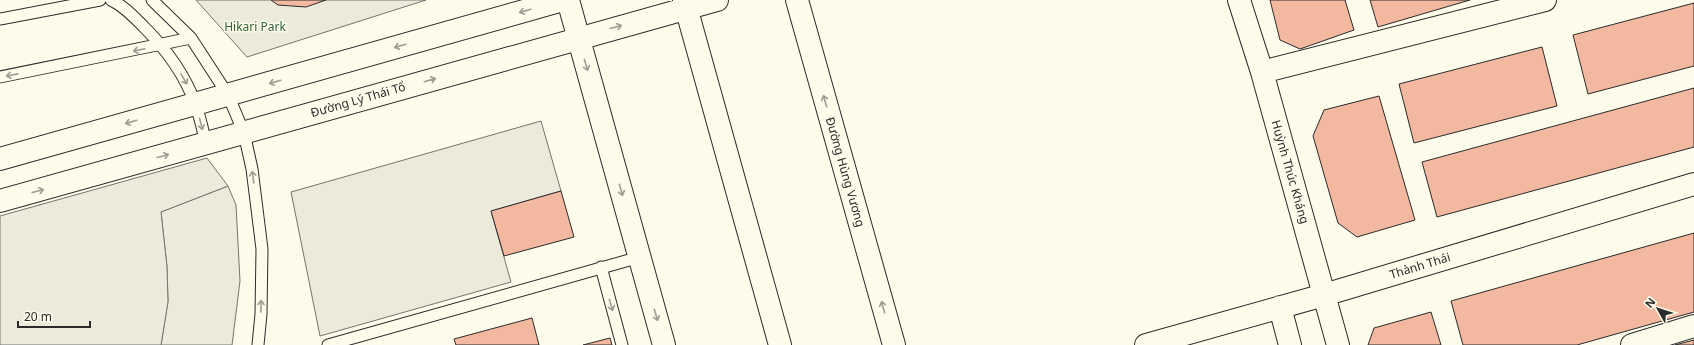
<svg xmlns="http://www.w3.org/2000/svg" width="1694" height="345" viewBox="0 0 1694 345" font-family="'Noto Sans',sans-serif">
<rect width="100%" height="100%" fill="#fdfbea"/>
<path fill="#ecebdb" stroke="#74746e" d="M 196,0 L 426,0 L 247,57 Z
M 228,186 L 236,205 L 240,281 L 232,345 L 161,345 L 168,301 L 167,267 L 161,212 Z"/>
<path fill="#eceadb" stroke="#74746e" d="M 541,121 L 561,191 L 491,211 L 511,282 L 320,336 L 291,192 Z
M 207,158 L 228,186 L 161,212 L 167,267 L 168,302 L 161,345 L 0,345 L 0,216 Z"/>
<path fill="#f2b8a0" stroke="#2b2b2b" d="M 271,0 L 326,0 L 306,7 L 278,5 Z
M 1270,0 L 1345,0 L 1354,30 L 1300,49 L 1280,40 Z
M 1370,0 L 1470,0 L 1378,27 Z
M 1694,3 L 1694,66 L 1588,94 L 1573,35 Z
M 1542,47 L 1557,106 L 1414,143 L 1399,84 Z
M 1694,88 L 1694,147 L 1437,217 L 1422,162 Z
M 1379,96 L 1415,220 L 1357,237 L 1338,223 L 1313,136 L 1324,110 Z
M 561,191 L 574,237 L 504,256 L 491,211 Z
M 1694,233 L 1694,312 L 1577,345 L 1463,345 L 1451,301 Z
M 1431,312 L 1441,345 L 1368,345 L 1374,328 Z
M 532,318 L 539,345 L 456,345 L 454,339 Z
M 610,338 L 612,345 L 583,345 Z
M 1694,340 L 1694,345 L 1675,345 Z"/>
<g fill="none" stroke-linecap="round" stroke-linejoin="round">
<defs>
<path id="lane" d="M 111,0 C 124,6 134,17 144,27 C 166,49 184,73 195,103 C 200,116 203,131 206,144
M 152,0 L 191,38 L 228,95 L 244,133 L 252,169 L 262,249 L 261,314 L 258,345
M 0,19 L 100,0
M 0,77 L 191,38
M 601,267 L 622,345
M 328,345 L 640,257"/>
<path id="street" d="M 1239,0 L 1262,72 L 1338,345
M 1262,72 L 1545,0
M 1280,307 L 1290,345
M 1146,345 L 1324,295 L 1694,184
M 1632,345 L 1694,326"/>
<path id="secondary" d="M 568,0 L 664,345
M 684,0 L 780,345
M 797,0 L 894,345
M 0,159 L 563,0
M 0,201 C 239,135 477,65 717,0"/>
</defs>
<use href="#lane" stroke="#2b2b2b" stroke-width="13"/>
<use href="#street" stroke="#2b2b2b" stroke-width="24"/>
<use href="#secondary" stroke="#2b2b2b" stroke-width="24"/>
<use href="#lane" stroke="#fdfbea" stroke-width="11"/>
<use href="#street" stroke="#fdfbea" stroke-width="22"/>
<use href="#secondary" stroke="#fdfbea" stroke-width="22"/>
</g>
<defs><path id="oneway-shaft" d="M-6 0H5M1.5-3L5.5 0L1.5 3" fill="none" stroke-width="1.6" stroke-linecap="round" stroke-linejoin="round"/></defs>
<g stroke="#9e9d94">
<use href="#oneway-shaft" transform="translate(525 11) rotate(164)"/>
<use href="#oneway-shaft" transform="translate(616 27) rotate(-15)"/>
<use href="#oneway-shaft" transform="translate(400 46) rotate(164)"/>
<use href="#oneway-shaft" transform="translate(139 50) rotate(168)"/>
<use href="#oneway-shaft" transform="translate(586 65) rotate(74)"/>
<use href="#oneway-shaft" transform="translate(12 75) rotate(169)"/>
<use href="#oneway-shaft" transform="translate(184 79) rotate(60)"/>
<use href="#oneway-shaft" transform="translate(430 80) rotate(-16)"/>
<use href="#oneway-shaft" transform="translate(275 82) rotate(164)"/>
<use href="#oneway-shaft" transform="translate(825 101) rotate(-106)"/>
<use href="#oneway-shaft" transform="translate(131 122) rotate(164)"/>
<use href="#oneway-shaft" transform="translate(201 124) rotate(76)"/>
<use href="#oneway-shaft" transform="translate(163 156) rotate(-15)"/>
<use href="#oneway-shaft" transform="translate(253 177) rotate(-98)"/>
<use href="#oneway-shaft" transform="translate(621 190) rotate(74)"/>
<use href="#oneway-shaft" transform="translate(38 191) rotate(-15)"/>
<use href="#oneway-shaft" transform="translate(611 305) rotate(74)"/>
<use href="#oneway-shaft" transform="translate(261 306) rotate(-89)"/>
<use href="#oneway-shaft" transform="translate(883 307) rotate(-106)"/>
<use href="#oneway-shaft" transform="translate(656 315) rotate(74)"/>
</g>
<g text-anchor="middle" stroke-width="3" stroke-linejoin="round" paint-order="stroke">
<g font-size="12" fill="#34623c" stroke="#fdfbea">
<text x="255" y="31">Hikari Park</text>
</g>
<g font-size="12" fill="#2b2b2b" stroke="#fdfbea">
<text transform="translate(358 100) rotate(-16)" y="4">Đường Lý Thái Tổ</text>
<text transform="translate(845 172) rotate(74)" y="4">Đường Hùng Vương</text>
<text transform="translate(1290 172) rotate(74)" y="4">Huỳnh Thúc Kháng</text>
<text transform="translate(1420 266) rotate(-17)" y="4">Thành Thái</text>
</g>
</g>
<g transform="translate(1658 309) rotate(309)" stroke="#fdfbea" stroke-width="3" paint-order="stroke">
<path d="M0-3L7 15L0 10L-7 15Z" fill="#2b2b2b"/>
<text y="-6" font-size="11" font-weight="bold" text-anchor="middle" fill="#2b2b2b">N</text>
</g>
<path d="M18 321v6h72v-6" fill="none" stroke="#2b2b2b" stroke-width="2"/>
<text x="24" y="321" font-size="12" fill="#2b2b2b" stroke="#fdfbea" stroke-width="3" paint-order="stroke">20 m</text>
</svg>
